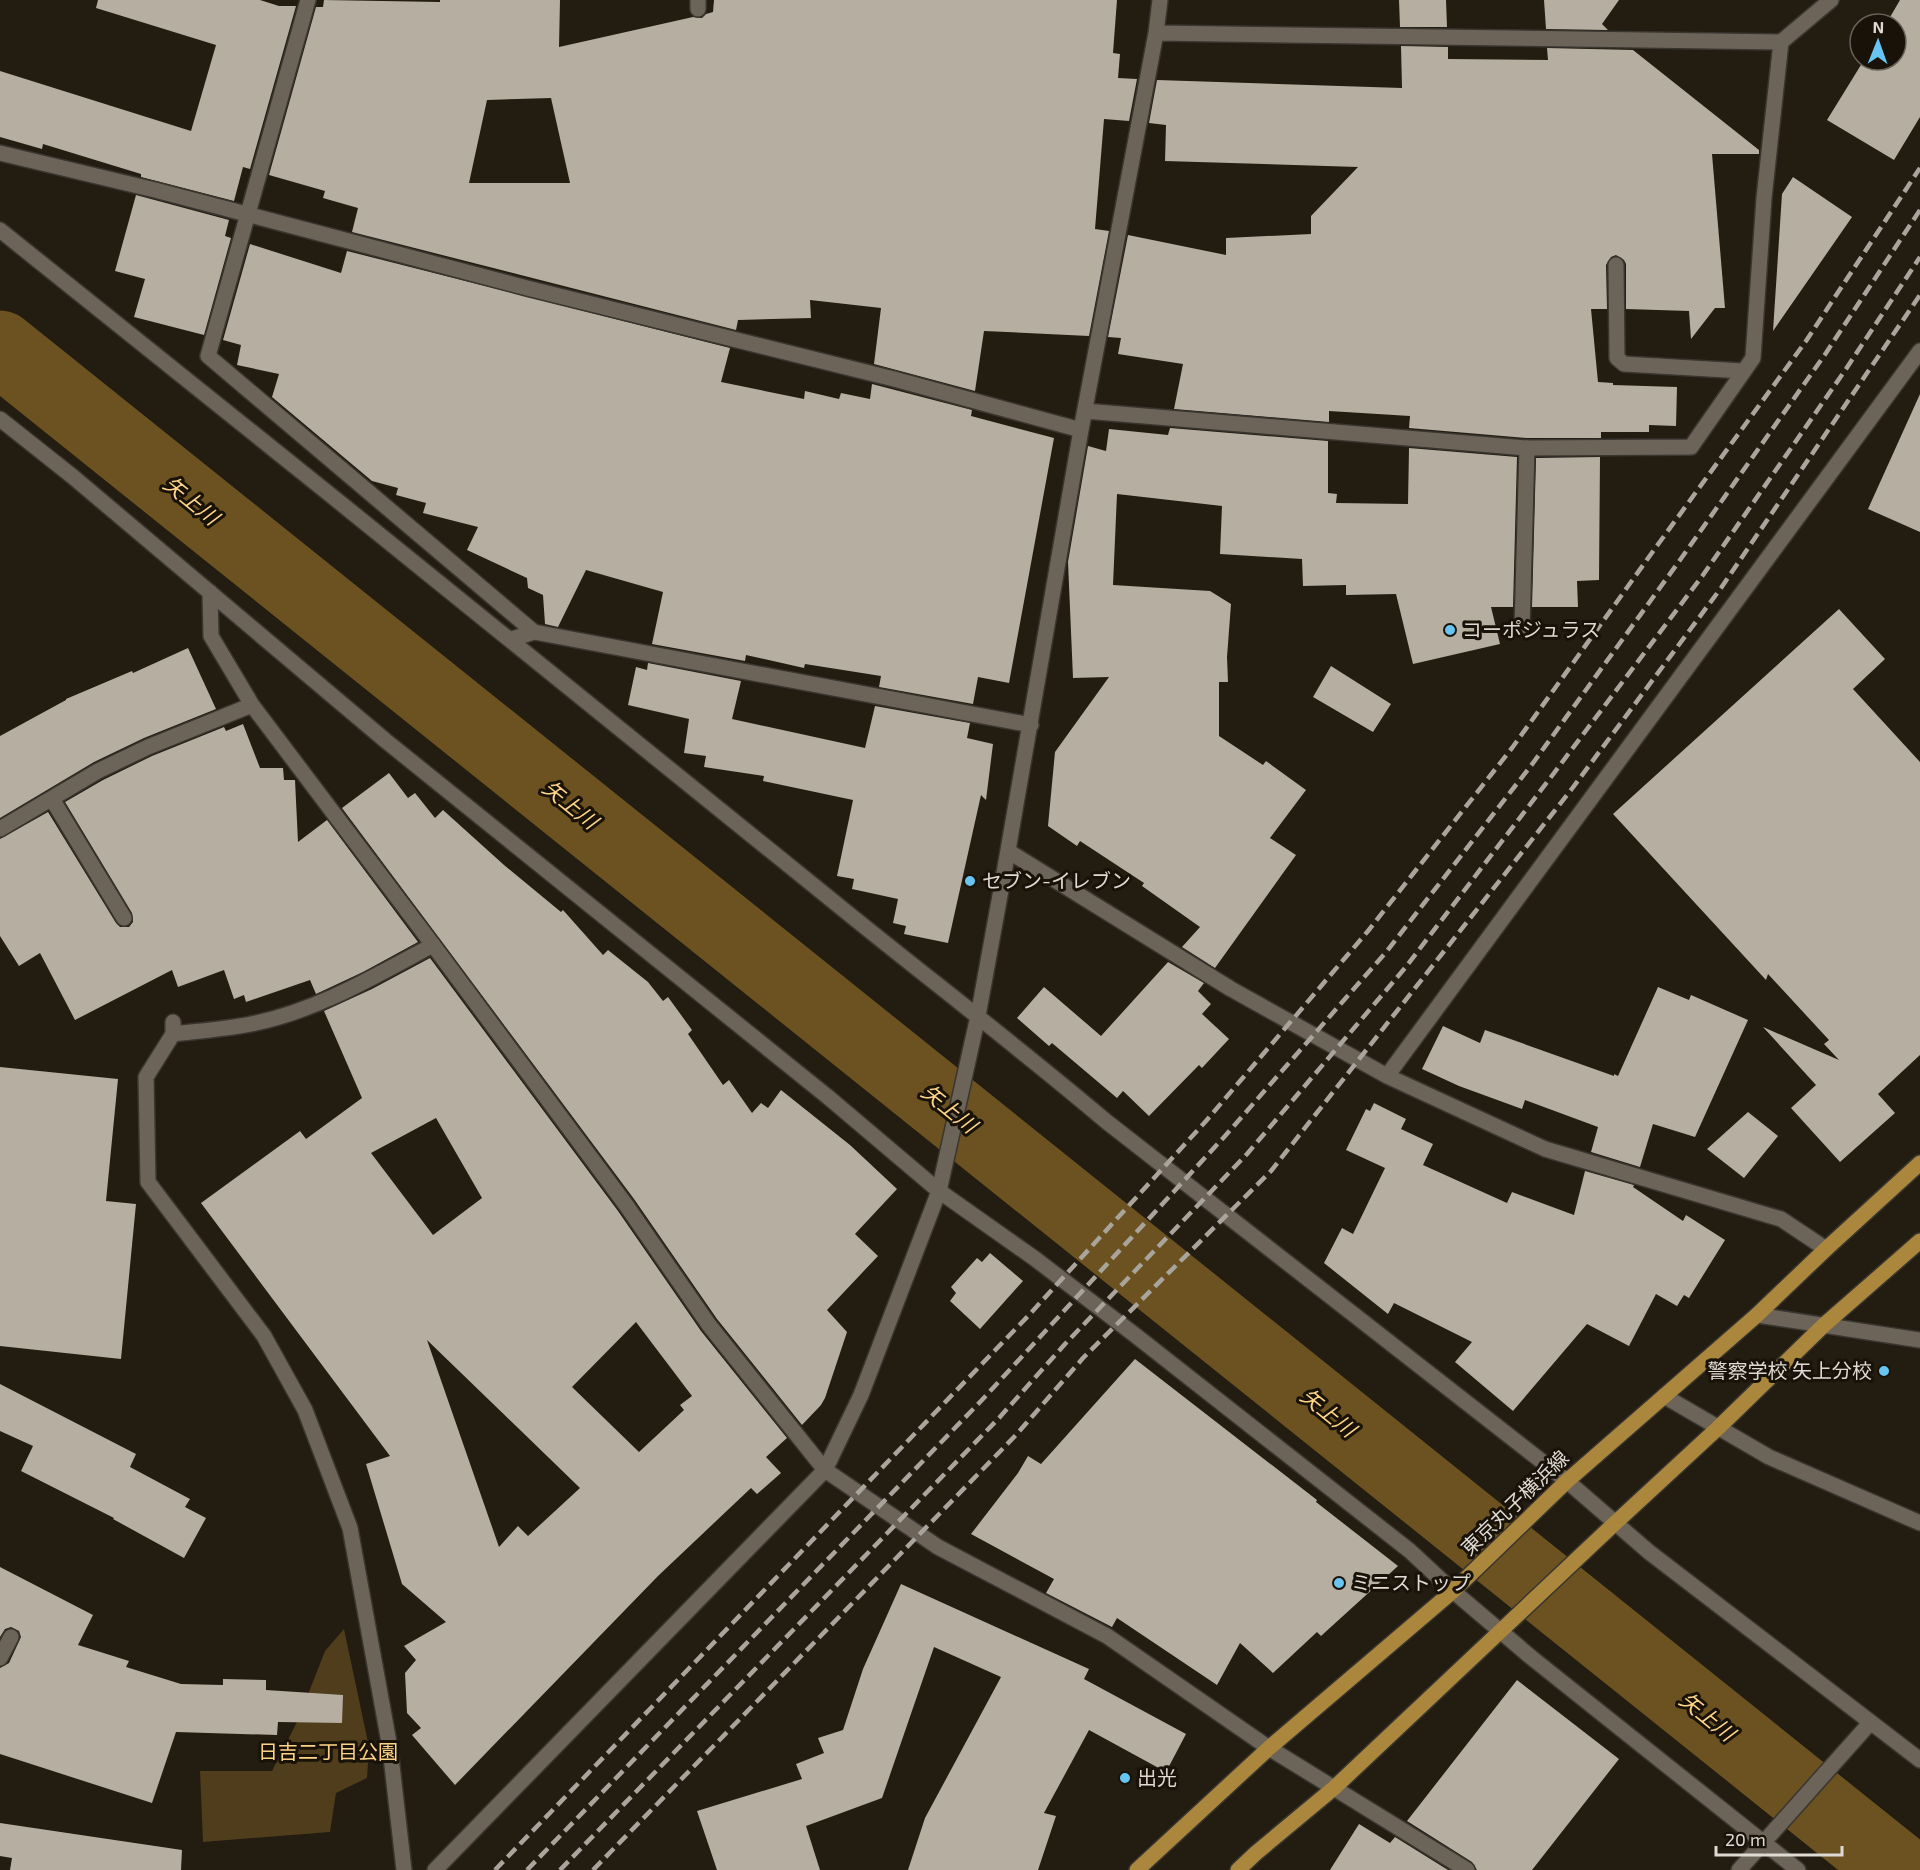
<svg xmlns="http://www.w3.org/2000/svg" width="1920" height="1870" viewBox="0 0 1920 1870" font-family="'Exo 2','Noto Sans JP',sans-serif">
<rect width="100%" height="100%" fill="#221c11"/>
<path fill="#4f3d1c" d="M 344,1629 L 369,1747 L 367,1778 L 336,1793 L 330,1832 L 203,1842 L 200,1771 L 272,1771 L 298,1720 L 325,1651 Z"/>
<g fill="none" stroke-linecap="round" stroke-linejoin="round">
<path stroke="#6b5220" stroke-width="75" d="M 0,348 L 1898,1870"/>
</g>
<path fill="#b6aea0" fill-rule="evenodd" d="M 98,0 L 260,0 L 279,6 L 296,6 L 250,169 L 243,167 L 234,201 L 141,177 L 141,174 L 43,144 L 42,149 L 0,137 L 0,71 L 191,131 L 216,45 L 96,8 Z
M 324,0 L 440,2 L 440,0 L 560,0 L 559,47 L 693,17 L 702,18 L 706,14 L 713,12 L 714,0 L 1117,0 L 1113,53 L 1120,54 L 1118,78 L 1137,79 L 1129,121 L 1104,119 L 1095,229 L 1109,231 L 1089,336 L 984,331 L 975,391 L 874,364 L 881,308 L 810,300 L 811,318 L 738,320 L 736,330 L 352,232 L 358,208 L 323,198 L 325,191 L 269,175 L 316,7 L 323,7 ZM 551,98 L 570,183 L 469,183 L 487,100 Z
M 1399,0 L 1446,0 L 1447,27 L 1400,27 Z
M 1544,0 L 1619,0 L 1602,24 L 1608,30 L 1546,29 Z
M 1900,0 L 1920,0 L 1920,117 L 1894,160 L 1827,120 L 1864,60 L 1896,60 L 1896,24 L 1886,24 Z
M 1401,46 L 1448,47 L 1448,59 L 1548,60 L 1547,48 L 1633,50 L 1759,150 L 1759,154 L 1712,154 L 1725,308 L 1715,308 L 1691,339 L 1689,311 L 1626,309 L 1626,264 L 1624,260 L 1616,255 L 1611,257 L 1606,265 L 1607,309 L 1591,309 L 1598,382 L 1613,383 L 1613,385 L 1677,387 L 1676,426 L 1649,425 L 1649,432 L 1601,432 L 1601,438 L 1527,438 L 1409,428 L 1410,416 L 1329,411 L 1329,422 L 1174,409 L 1183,364 L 1118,354 L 1121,338 L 1108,337 L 1128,235 L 1226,255 L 1226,238 L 1311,234 L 1311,216 L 1358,167 L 1165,161 L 1166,125 L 1149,123 L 1157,80 L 1402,88 Z
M 1793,177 L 1852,217 L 1773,331 L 1782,194 Z
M 136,195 L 229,220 L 225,236 L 231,238 L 204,335 L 134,317 L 145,279 L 115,271 Z
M 250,244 L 341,273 L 347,251 L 730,348 L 721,382 L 804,399 L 805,391 L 839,399 L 841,393 L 870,399 L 872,384 L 972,410 L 971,416 L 1054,438 L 1009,683 L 978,677 L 973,704 L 879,687 L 881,676 L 805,664 L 804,668 L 746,655 L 745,661 L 652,644 L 663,592 L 586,570 L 558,627 L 545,624 L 543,595 L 528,588 L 527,578 L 467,550 L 478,527 L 423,513 L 426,503 L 396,495 L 398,488 L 372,481 L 272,397 L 279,374 L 237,365 L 241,345 L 223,340 Z
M 1920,394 L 1920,532 L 1868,509 Z
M 1170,428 L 1328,441 L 1328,493 L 1337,494 L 1336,503 L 1408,504 L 1409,448 L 1517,457 L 1513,607 L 1491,607 L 1500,644 L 1413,664 L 1396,594 L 1346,595 L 1346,585 L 1303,586 L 1302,559 L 1220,554 L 1222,506 L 1117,494 L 1113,585 L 1210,591 L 1231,604 L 1227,657 L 1228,682 L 1219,682 L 1219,736 L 1263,765 L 1266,761 L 1306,790 L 1270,838 L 1296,855 L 1215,968 L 1182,947 L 1200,927 L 1142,886 L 1144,883 L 1080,841 L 1077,846 L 1048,826 L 1055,752 L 1109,677 L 1073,678 L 1068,562 L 1088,446 L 1106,451 L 1109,429 L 1168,435 Z
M 1600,457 L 1599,580 L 1577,581 L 1578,607 L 1532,607 L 1536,458 Z
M 1839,609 L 1885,659 L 1853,689 L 1920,762 L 1920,1055 L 1878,1094 L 1895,1113 L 1840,1162 L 1791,1108 L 1816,1085 L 1763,1027 L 1839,1060 L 1824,1044 L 1829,1040 L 1768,974 L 1766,980 L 1613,814 Z
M 188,648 L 216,709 L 144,738 L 94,762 L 0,818 L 0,736 L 66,700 L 66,699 L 132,671 L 133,673 Z
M 648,663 L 741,681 L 732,719 L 865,748 L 875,706 L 970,723 L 967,738 L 993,744 L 986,800 L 981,795 L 948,943 L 904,934 L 906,926 L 893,923 L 898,899 L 852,889 L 854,879 L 837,876 L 853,800 L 763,781 L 764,776 L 704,767 L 706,756 L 684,753 L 689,719 L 628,705 L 636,667 L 647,670 Z
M 1331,666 L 1391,704 L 1373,732 L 1313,697 Z
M 243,724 L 260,768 L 283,768 L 284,780 L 295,780 L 298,842 L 327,820 L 418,942 L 363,972 L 316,994 L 310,980 L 246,1002 L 244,995 L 234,999 L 224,970 L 178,987 L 172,970 L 75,1020 L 40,953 L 19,966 L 0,936 L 0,839 L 48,812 L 116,923 L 120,927 L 129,927 L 133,922 L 132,913 L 65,802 L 103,780 L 152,756 L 224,727 L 226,731 Z
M 389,773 L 408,798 L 415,793 L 435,818 L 443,810 L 504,865 L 561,912 L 563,910 L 603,955 L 608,950 L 648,982 L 663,1001 L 668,997 L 692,1030 L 688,1034 L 723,1085 L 729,1080 L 752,1113 L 761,1103 L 768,1108 L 781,1090 L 850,1145 L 897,1189 L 855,1234 L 878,1256 L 827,1310 L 847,1332 L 825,1398 L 821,1405 L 802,1425 L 717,1319 L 634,1199 L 342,808 Z
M 430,958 L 618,1211 L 701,1331 L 787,1438 L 766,1457 L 781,1473 L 757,1494 L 751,1488 L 658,1576 L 455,1785 L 412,1735 L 421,1728 L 407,1713 L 405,1673 L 416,1660 L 404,1646 L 446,1622 L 402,1584 L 366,1464 L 390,1456 L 201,1203 L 300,1131 L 306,1139 L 362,1098 L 324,1011 L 372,989 ZM 436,1118 L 482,1198 L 433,1235 L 371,1153 ZM 636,1322 L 692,1396 L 680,1405 L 684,1410 L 639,1452 L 572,1387 ZM 427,1340 L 580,1488 L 528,1536 L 518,1526 L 499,1547 Z
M 1168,962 L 1204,983 L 1198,991 L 1211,1004 L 1202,1014 L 1229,1039 L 1202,1068 L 1199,1065 L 1149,1116 L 1123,1091 L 1117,1098 L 1052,1043 L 1049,1046 L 1017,1018 L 1044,987 L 1101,1036 Z
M 1658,987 L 1689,1000 L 1691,995 L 1748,1020 L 1695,1137 L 1653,1124 L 1640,1167 L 1591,1152 L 1598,1127 L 1525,1100 L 1522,1109 L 1459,1086 L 1422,1069 L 1443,1026 L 1480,1043 L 1485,1030 L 1614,1076 L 1614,1074 L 1618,1076 Z
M 0,1067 L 118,1079 L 106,1201 L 136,1204 L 121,1359 L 0,1346 Z
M 1374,1103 L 1406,1119 L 1401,1129 L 1433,1144 L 1423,1165 L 1507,1203 L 1512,1192 L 1574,1215 L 1585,1171 L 1634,1185 L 1633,1187 L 1683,1221 L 1686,1215 L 1725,1240 L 1689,1298 L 1684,1295 L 1677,1306 L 1656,1294 L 1629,1346 L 1587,1324 L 1513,1411 L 1455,1362 L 1472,1342 L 1394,1303 L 1388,1314 L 1324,1263 L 1342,1228 L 1353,1234 L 1385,1168 L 1346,1150 L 1366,1109 L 1370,1111 Z
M 1748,1112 L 1778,1136 L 1744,1178 L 1707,1149 Z
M 990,1253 L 1023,1281 L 980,1329 L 950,1301 L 956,1293 L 951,1287 L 977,1258 L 982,1262 Z
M 1135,1359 L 1317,1500 L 1316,1502 L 1398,1566 L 1321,1636 L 1317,1632 L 1273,1673 L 1240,1643 L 1217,1685 L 1117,1618 L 1112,1627 L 1046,1593 L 1054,1579 L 971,1534 L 1018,1473 L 1028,1456 L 1041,1464 Z
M 0,1384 L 136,1454 L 130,1467 L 190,1499 L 185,1507 L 206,1518 L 184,1558 L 113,1519 L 114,1518 L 21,1471 L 33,1446 L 0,1431 Z
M 0,1567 L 93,1615 L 78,1645 L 129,1661 L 126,1667 L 181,1684 L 223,1685 L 223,1679 L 266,1680 L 266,1690 L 343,1695 L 342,1723 L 278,1722 L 277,1735 L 176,1732 L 152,1803 L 0,1754 L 0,1668 L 9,1663 L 21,1637 L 19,1631 L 11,1627 L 5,1629 L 0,1637 Z
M 901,1584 L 1089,1669 L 1084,1679 L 1186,1734 L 1166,1772 L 1089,1730 L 1044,1813 L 1056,1816 L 1038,1870 L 908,1870 L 925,1818 L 1001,1677 L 934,1647 L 882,1798 L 806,1826 L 820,1870 L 717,1870 L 697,1811 L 802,1779 L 796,1764 L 824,1753 L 818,1738 L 843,1730 L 863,1669 Z
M 1517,1680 L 1619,1759 L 1532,1870 L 1477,1870 L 1472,1862 L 1407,1821 Z
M 0,1823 L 182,1850 L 181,1870 L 10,1870 L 12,1858 L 0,1856 Z
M 1359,1824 L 1390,1843 L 1395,1837 L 1448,1870 L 1330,1870 Z"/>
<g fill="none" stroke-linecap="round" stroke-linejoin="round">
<defs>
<path id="service" d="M 308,0 L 208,356 L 534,632
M 698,0 L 698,9
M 1616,265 L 1617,358 L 1624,364 L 1743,371
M 1522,629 L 1527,448
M 173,1034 C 199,1031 226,1029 251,1024 C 317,1011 375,976 433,945
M 1757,1315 L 1920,1340
M 1664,1396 L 1769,1457 L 1920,1523
M 0,1658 L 11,1637"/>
<path id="minor" d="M 1156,33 L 1781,42
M 0,153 L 155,190 L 527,288 L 894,379 L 1081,430
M 0,230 C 275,450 550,671 823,893 C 917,970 1014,1043 1107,1122 L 1567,1481 L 1649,1552 L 1920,1760
M 1085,411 L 1527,448 L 1691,447 L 1753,358 L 1764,198 L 1781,42 L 1831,0
M 0,419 L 72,476 L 386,741 L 828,1097 L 939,1191 L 1034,1258 L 1135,1335 L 1410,1551 L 1453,1591 L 1532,1658 L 1798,1870
M 210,592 L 211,636 L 252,705 L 433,945 L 626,1205 L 709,1325 L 825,1470 L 938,1547 L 1107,1636 L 1269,1748 L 1467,1870
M 512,639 L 534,632 L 1031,725
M 52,799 L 124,918
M 0,829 L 98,771 L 148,747 L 252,705
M 1008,851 L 1231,989 L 1387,1076 L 1545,1149 L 1781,1219 L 1826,1249
M 173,1022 L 173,1034 L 146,1077 L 148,1182 L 264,1336 L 305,1410 L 350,1528 L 390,1748 L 404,1870
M 1387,1076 L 1920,351
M 435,1870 L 825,1470 L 861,1395 L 939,1191 L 978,1016 L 1003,879 L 1081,430 L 1156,33 L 1160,0
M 1739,1870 L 1870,1723"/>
<path id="primary" d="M 1137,1870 L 1269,1748 L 1453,1591 L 1567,1481 L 1757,1315 L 1826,1249 L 1920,1163
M 1238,1870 L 1256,1853 L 1334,1788 L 1613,1525 L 1718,1428 L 1824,1325 L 1920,1241"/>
</defs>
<use href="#service" stroke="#39352f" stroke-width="18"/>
<use href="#minor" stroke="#39352f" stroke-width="18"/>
<use href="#primary" stroke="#39352f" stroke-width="18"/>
<use href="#service" stroke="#6c6458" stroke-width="15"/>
<use href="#minor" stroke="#6c6458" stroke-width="15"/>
<use href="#primary" stroke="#aa873c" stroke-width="15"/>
<path stroke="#a9a49c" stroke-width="4.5" stroke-dasharray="12 6" stroke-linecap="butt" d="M 495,1870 L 1029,1315 L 1206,1121 L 1368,931 L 1512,748 L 1659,543 L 1806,341 L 1920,168
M 527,1870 L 981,1401 L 1225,1136 L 1387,951 L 1533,763 L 1680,560 L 1826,353 L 1920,210
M 560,1870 L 999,1418 L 1065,1344 L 1247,1154 L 1405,968 L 1551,777 L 1703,575 L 1846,369 L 1920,257
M 593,1870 L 1016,1435 L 1083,1358 L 1271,1171 L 1571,790 L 1721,588 L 1920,295"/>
</g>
<g fill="#68c4f0" stroke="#181208" stroke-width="2">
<circle cx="1450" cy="630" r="6"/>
<circle cx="970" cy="881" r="6"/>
<circle cx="1884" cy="1371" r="6"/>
<circle cx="1339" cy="1583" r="6"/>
<circle cx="1125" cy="1778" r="6"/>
</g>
<g text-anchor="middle" stroke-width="6" stroke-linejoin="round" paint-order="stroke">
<g font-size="20" fill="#dedad3" stroke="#181208" text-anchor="start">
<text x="1462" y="637">コーポジュラス</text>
<text x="982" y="888">セブン-イレブン</text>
<text x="1872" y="1378" text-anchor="end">警察学校 矢上分校</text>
<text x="1351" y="1590">ミニストップ</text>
<text x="1137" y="1785">出光</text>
</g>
<g font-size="20" fill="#dedad3" stroke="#181208">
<text transform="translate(1515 1503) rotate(-44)" y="7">東京丸子横浜線</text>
</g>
<g font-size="20" fill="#fcd287" stroke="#181208">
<text x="328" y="1759">日吉二丁目公園</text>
</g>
<g font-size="21" font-style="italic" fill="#fed489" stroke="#181208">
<text transform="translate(191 501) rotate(39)" y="7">矢上川</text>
<text transform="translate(570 805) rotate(39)" y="7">矢上川</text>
<text transform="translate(949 1109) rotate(39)" y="7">矢上川</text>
<text transform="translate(1328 1413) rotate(39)" y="7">矢上川</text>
<text transform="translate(1707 1717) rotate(39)" y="7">矢上川</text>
</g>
</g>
<g transform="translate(1878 42) rotate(1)"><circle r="28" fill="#181208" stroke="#676259" stroke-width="1.5"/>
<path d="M0-4.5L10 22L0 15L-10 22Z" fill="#68c4f0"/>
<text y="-9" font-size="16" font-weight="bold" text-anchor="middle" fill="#dedad3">N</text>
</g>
<path d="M1716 1846v9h126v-9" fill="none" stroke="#dedad3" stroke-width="3"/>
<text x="1725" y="1846" font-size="18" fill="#dedad3" stroke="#181208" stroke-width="4.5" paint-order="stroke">20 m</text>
</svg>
